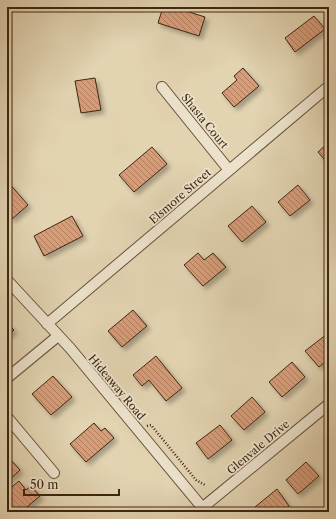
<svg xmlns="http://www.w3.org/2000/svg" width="336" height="519" viewBox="0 0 336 519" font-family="'Libre Caslon Text',serif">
<defs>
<pattern id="building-back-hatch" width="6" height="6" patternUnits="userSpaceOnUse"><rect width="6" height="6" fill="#d79c78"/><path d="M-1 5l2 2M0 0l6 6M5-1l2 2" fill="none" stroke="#b07f61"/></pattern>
<filter id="shadow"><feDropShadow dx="3.5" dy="3.5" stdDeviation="2" flood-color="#0004"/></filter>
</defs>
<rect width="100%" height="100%" fill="#e2d3b1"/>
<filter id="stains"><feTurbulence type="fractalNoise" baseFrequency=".005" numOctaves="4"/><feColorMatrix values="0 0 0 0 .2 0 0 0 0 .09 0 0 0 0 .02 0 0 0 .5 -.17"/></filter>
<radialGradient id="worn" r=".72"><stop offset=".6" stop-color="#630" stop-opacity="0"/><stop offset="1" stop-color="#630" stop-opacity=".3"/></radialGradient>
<path fill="url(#building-back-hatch)" stroke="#3f2610" filter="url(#shadow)" d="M 163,7 L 173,7 L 205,17 L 199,36 L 158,23 Z
M 314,16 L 325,29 L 295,52 L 285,38 Z
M 243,68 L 259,86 L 234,107 L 222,93 L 237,80 L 234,76 Z
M 95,78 L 101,110 L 81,113 L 75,81 Z
M 329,142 L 329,165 L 318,152 Z
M 152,147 L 167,164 L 134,192 L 119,175 Z
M 8,182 L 28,205 L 12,219 L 7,214 Z
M 298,185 L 310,200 L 290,216 L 278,202 Z
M 252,206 L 266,222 L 242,242 L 228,226 Z
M 72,216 L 83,236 L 44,256 L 34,236 Z
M 198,253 L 204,260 L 213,253 L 226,267 L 203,286 L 184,265 Z
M 133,310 L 147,326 L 122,347 L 108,331 Z
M 7,323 L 14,330 L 7,336 Z
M 327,334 L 329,336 L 329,359 L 319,367 L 305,351 Z
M 156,356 L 182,388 L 166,401 L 149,380 L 142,386 L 133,375 Z
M 292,362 L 305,377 L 282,397 L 269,382 Z
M 53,376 L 72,397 L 51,415 L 32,394 Z
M 252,397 L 265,412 L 244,430 L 231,416 Z
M 94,423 L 101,431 L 105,428 L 114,438 L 86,462 L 70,444 Z
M 220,425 L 232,440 L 208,459 L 196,443 Z
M 10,459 L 20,470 L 7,482 L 7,462 Z
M 306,462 L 319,476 L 298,494 L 286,480 Z
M 19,481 L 26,490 L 31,486 L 40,496 L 21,512 L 7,512 L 7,491 Z
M 277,489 L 289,506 L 281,512 L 259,512 L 255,507 Z"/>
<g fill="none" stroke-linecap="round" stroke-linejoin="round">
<defs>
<path id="minor" d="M 162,87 L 229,170
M 7,280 L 70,348 L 206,512
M 47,324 L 329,86
M 7,378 L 58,336
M 7,417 L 54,473
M 202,508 L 329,404"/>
</defs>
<use href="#minor" stroke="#685138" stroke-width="12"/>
<path stroke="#3f2610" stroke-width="2.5" stroke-dasharray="1 2" stroke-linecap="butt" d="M 147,426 L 151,425 L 196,480 L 205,485"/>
<use href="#minor" stroke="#ece2cc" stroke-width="10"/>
</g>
<g text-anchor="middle" stroke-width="3.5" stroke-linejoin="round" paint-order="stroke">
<g font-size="11" fill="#3f2610" stroke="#ece2cc">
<text transform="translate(205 121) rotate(51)" y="4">Shasta Court</text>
<text transform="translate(180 196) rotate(-41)" y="4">Elsmore Street</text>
<text transform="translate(117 387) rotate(50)" y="4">Hideaway Road</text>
<text transform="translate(258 447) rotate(-40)" y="4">Glenvale Drive</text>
</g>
</g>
<rect width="336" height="519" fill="none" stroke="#e2d3b1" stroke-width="24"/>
<rect x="8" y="8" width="320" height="503" fill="none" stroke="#3f2610" stroke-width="2"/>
<rect x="12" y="12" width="312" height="495" fill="none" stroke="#3f2610"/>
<path d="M24 489v6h95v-6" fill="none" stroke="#3f2610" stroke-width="2"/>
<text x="30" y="489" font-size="12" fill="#3f2610" stroke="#ece2cc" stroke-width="3" paint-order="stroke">50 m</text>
<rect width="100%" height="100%" filter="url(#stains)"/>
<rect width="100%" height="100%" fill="url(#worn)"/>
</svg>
